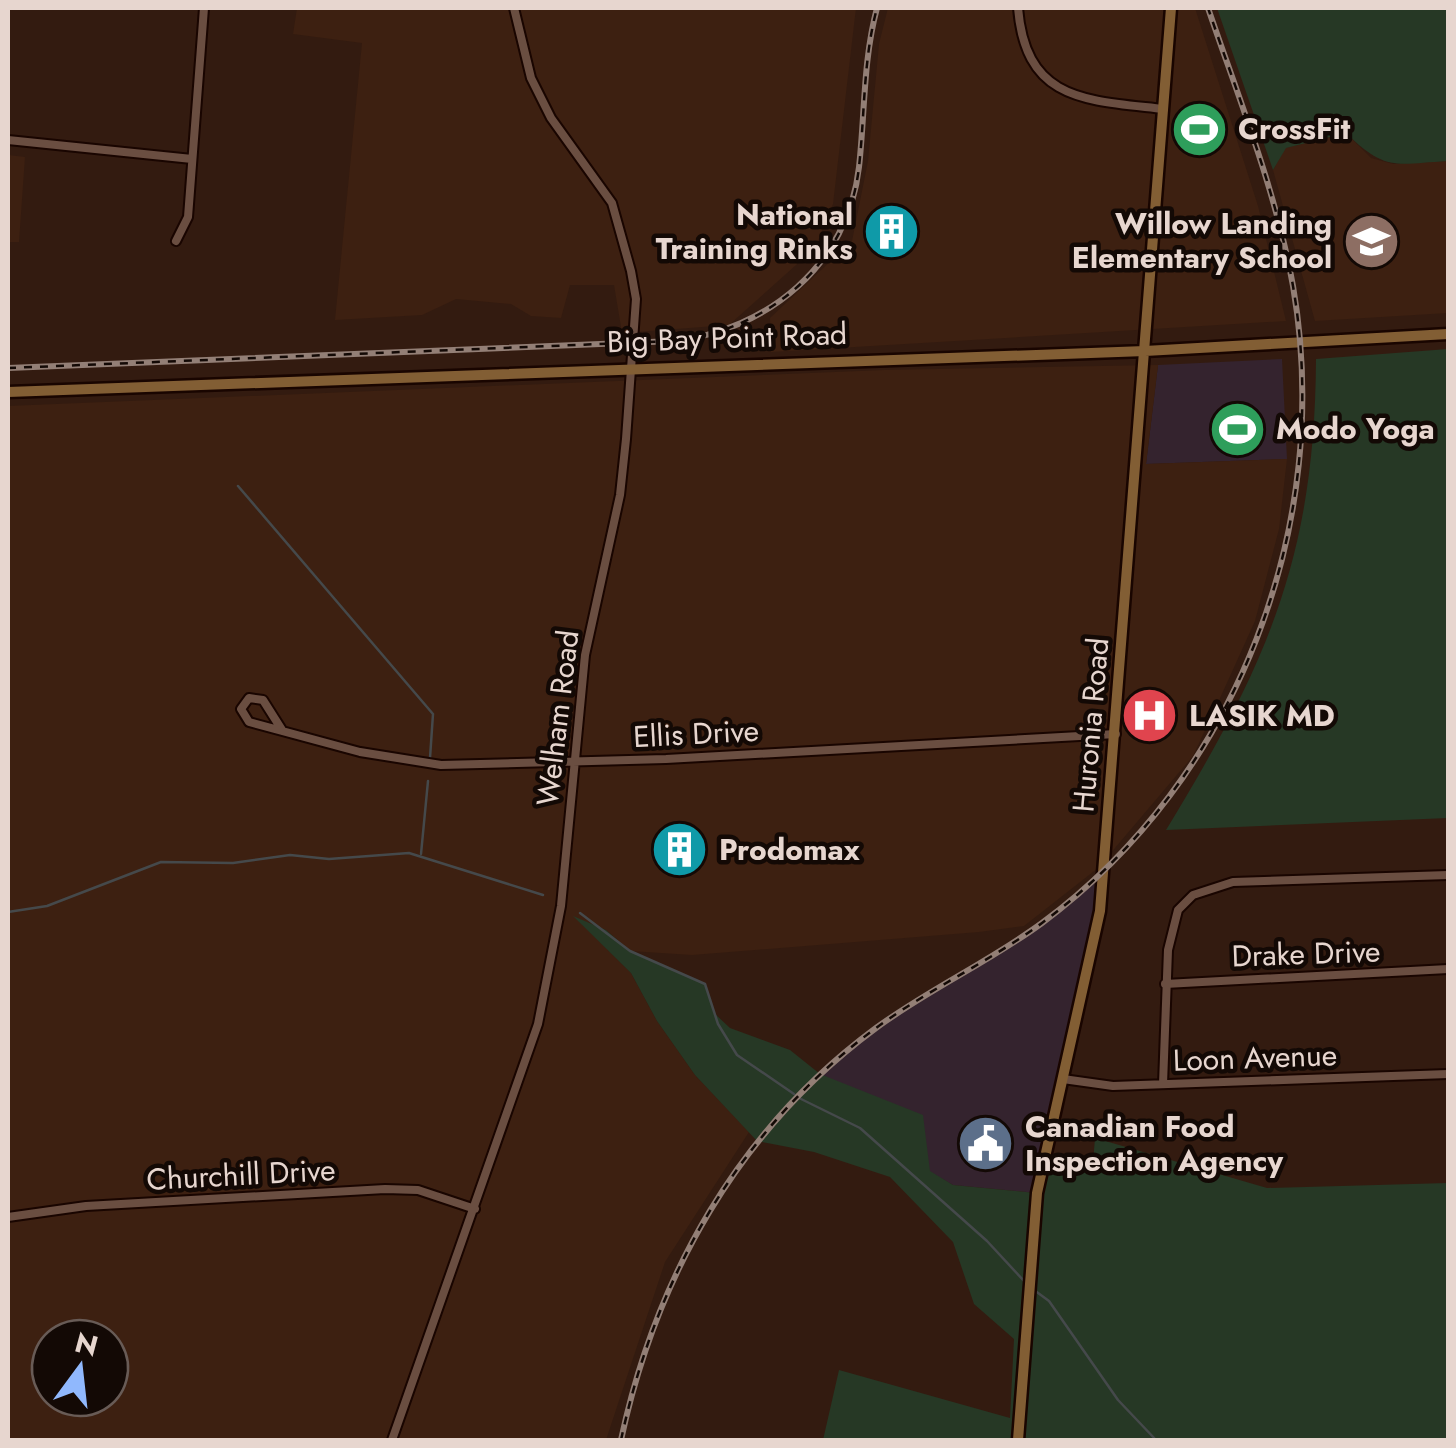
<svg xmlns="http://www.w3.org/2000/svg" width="1456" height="1448" viewBox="0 0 1456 1448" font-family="Jost,sans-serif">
<rect width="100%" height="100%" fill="#331b10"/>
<path fill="#34232e" d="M 1282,359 L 1287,459 L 1146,464 L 1158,365 Z
M 1104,870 L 1037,1193 L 953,1185 L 930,1172 L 820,1074 L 895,1014 L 1046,920 Z"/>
<path fill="#3d2011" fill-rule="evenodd" d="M 297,8 L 856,8 L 833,204 L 815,248 L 729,325 L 622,333 L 614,285 L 570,285 L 561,318 L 531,316 L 511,304 L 456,299 L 422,315 L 335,320 L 362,43 L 293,34 Z
M 888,8 L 1195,8 L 1258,206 L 1286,321 L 771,352 L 770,318 L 852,241 L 868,161 L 879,44 Z
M 1346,133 L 1371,158 L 1393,164 L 1448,161 L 1448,313 L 1315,321 L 1273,170 L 1285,148 Z
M 8,155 L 25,157 L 19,242 L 8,242 Z
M 1158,365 L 1146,464 L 1287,459 L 1279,529 L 1255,621 L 1221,696 L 1193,756 L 1098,868 L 1024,926 L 979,932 L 692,955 L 630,951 L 606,930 L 576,918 L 631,973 L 657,1021 L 695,1075 L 749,1132 L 665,1262 L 606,1440 L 8,1440 L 8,406 L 884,370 ZM 50,1338 L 110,1338 L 110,1398 L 50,1398 Z"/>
<path fill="#263825" d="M 1217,8 L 1448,8 L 1448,161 C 1395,164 1386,172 1346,133 L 1286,148 L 1273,170 Z
M 1448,349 L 1448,818 L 1166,830 C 1267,664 1315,557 1316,359 Z
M 573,916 L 606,930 L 630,951 L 705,984 L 714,1013 L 730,1028 L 790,1050 L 820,1074 L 923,1115 L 930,1171 L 953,1185 L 1036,1193 L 1043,1155 L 1093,1163 L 1095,1138 L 1267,1188 L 1448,1183 L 1448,1440 L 823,1440 L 839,1370 L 1010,1418 L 1014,1339 L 974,1304 L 953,1242 L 890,1177 L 814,1152 L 757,1141 L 695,1075 L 657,1021 L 631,973 Z"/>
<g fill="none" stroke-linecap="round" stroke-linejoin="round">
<path stroke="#45494b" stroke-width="2.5" d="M 238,486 L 433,714 L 430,758
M 421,854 L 428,781
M 8,912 L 47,906 L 161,862 L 233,863 L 290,855 L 329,859 L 409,853 L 543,895
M 580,913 L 630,951 L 705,984 L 718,1024 L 737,1055 L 794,1094
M 799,1098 L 860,1128 L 987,1241 L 1024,1281
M 1034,1290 L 1049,1301 L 1118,1400 L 1156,1440"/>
<defs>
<path id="street" d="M 1018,8 C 1026,102 1086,100 1164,109
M 8,140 L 192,159
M 176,241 L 188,217 L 204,8
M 282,730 L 263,700 L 249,698 L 241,709 L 249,722 L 360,752 L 441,765 L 666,759 L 1116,734
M 1165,984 L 1448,969
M 1063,1079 L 1113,1086 L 1448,1074
M 1163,1084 L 1168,950 L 1178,910 L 1193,895 L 1233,882 L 1448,875
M 8,1217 L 86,1206 L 385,1189 L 418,1190 L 475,1209
M 392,1440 L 538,1024 L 561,906 L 585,655 L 620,495 L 626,439 L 636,299 L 631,271 L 612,203 L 551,118 L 531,78 L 514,8"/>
<path id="secondary" d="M 8,392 L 1145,351 L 1448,334
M 1018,1440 L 1037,1193 L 1100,911 L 1171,8"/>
</defs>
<use href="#street" stroke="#190500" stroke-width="12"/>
<use href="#secondary" stroke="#190500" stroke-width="15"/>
<use href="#street" stroke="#6a4e41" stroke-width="8"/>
<use href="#secondary" stroke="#825e34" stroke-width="10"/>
<defs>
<path id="rail" d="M 8,368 L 674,341 C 768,330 848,265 859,167 C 865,113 863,60 877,8
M 621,1440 C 656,1276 739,1129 876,1028 C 929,989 989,962 1042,923 C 1238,778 1334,524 1293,286 C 1276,191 1239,99 1208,8"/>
</defs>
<use href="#rail" stroke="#937f76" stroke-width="6"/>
<use href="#rail" stroke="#130905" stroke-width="2.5" stroke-dasharray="8" stroke-linecap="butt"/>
</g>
<defs>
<symbol id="stadium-disc" viewBox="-11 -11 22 22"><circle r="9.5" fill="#2e9e5b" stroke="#130905"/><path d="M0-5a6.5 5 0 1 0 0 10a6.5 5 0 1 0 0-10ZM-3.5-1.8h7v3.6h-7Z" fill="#fff"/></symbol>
<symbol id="building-disc" viewBox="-11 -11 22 22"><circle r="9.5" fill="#0f9aa8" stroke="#130905"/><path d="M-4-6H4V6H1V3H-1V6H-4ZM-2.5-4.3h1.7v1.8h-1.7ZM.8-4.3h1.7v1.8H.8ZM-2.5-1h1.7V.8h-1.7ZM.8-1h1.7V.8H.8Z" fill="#fff"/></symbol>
<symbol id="school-disc" viewBox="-11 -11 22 22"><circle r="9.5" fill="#8d6e63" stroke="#130905"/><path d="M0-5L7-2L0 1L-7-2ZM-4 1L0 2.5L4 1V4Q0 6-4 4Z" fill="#fff"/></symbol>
<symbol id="hospital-disc" viewBox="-11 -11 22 22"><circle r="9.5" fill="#e0444e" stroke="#130905"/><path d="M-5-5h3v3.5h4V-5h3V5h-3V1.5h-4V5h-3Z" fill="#fff"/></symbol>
<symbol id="civic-disc" viewBox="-11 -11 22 22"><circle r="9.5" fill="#5c6f8a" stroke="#130905"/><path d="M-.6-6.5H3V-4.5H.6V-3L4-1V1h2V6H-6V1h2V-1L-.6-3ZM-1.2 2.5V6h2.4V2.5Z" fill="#fff"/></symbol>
</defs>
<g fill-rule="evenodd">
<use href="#stadium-disc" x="1168" y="98" width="63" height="63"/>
<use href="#building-disc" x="860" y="200" width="63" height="63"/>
<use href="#school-disc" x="1340" y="210" width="63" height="63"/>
<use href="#stadium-disc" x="1206" y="398" width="63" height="63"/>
<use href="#hospital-disc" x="1118" y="684" width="63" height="63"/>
<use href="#building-disc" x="648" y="818" width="63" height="63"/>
<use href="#civic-disc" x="954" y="1112" width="63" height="63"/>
</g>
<g text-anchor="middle" stroke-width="9" stroke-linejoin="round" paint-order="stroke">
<g font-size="30" font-weight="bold" fill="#e7d6cf" stroke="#130905" text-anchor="start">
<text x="1238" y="139">CrossFit</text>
<text x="853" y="225" text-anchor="end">National<tspan x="853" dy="34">Training Rinks</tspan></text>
<text x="1332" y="234" text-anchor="end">Willow Landing<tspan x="1332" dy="34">Elementary School</tspan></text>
<text x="1276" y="439">Modo Yoga</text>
<text x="1189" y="726">LASIK MD</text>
<text x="719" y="860">Prodomax</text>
<text x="1025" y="1137">Canadian Food<tspan x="1025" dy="34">Inspection Agency</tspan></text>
</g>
<g font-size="30" fill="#e7d6cf" stroke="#130905">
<text transform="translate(727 338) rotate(-2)" y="10">Big Bay Point Road</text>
<text transform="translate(558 718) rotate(-83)" y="10">Welham Road</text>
<text transform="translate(1091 725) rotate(-85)" y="10">Huronia Road</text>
<text transform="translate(696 734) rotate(-3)" y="10">Ellis Drive</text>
<text transform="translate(1306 954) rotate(-2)" y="10">Drake Drive</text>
<text transform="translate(1255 1058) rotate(-2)" y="10">Loon Avenue</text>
<text transform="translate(241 1175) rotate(-3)" y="10">Churchill Drive</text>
</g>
</g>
<rect width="1456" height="1448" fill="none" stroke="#e7d6cf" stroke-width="20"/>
<g transform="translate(80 1368) rotate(15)"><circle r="48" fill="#130905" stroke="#685b56" stroke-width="2.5"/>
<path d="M0-8L18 38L0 25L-18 38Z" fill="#90b8fd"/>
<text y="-15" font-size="28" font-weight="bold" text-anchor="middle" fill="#e7d6cf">N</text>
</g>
</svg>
